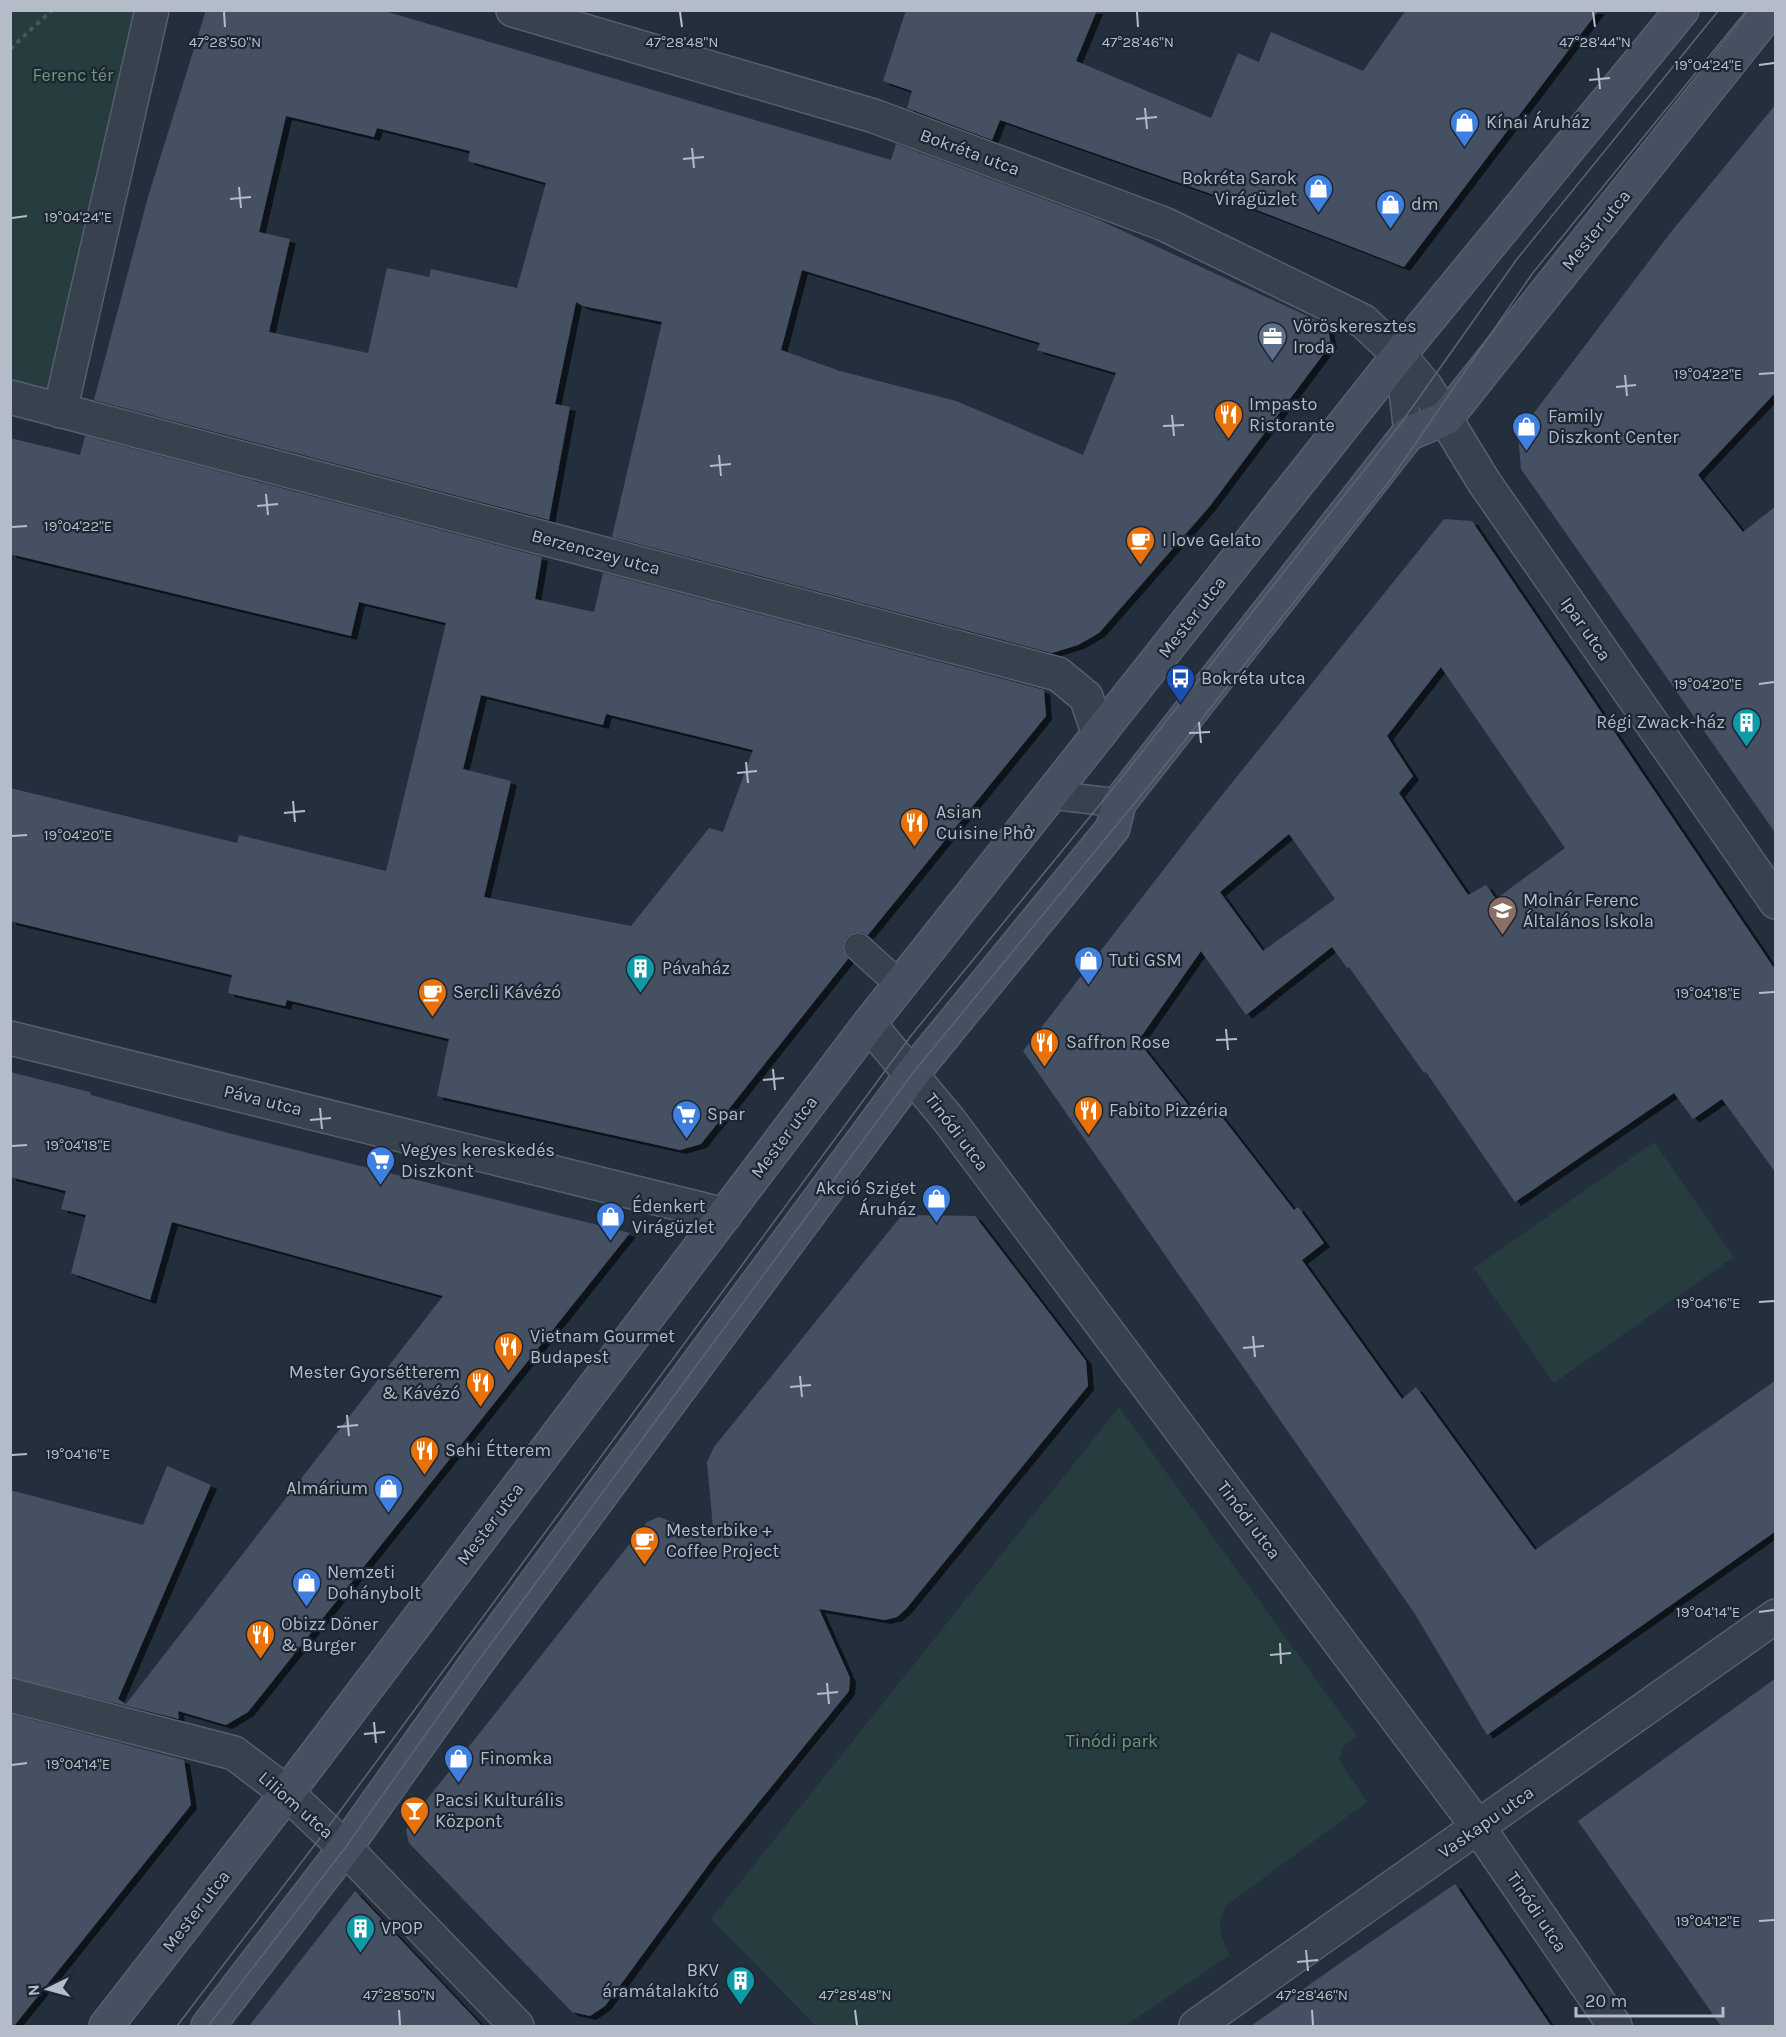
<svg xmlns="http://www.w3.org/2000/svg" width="1786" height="2037" viewBox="0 0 1786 2037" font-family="Karla,sans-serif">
<defs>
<filter id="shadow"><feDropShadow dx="6" dy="4" stdDeviation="0" flood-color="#0009"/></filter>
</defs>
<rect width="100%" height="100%" fill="#242f3e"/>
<path fill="#263c3f" d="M 10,11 L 152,11 L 60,411 L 11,397 Z
M 1654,1142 L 1734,1257 L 1554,1383 L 1474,1268 Z
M 1119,1407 L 1357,1736 L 1343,1747 L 1339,1760 L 1367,1802 L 1227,1905 C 1215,1926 1220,1933 1230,1955 L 1125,2026 L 816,2026 L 711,1919 Z"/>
<path fill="#455162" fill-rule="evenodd" filter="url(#shadow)" d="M 206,10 L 381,10 L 891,160 L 896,144 L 1097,219 L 1327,325 L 1331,344 L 1210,506 L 1099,633 L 1078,645 L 1052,653 L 612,537 L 662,322 L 583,306 L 576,302 L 555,404 L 570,407 L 549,520 L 94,400 L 148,197 ZM 286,116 L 374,137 L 377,128 L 470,151 L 468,161 L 546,183 L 517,288 L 431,269 L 429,277 L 387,268 L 368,353 L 269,332 L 290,239 L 259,232 ZM 802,270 L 1040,343 L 1037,350 L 1116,373 L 1083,455 L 956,401 L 840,371 L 781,350 Z
M 906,10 L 1097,10 L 1076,61 L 1211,118 L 1238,53 L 1259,62 L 1271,32 L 1363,71 L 1406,10 L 1599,10 L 1404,267 L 1257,210 L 1000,120 L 992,140 L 907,108 L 912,91 L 883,81 Z
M 1776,104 L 1776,392 L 1698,475 L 1743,532 L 1776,506 L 1776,834 L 1521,469 L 1518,434 L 1671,232 Z
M 85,436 L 542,557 L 535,599 L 594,612 L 603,573 L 1044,690 L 1046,716 L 868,935 L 862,932 L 854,932 L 846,937 L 843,944 L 843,951 L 848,959 L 701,1144 L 680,1150 L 437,1096 L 449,1039 L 287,1000 L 285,1006 L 228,993 L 232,975 L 10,921 L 10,788 L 237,843 L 239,835 L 386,871 L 446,623 L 359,602 L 351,636 L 10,554 L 10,438 L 80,455 ZM 481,695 L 603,725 L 606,714 L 753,750 L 723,832 L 709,828 L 631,926 L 484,897 L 511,781 L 463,769 Z
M 1444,519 L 1472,521 L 1776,971 L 1776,1173 L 1722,1099 L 1693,1119 L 1674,1093 L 1515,1202 L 1426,1072 L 1424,1073 L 1349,967 L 1347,968 L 1332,947 L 1246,1015 L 1201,951 L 1138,1041 L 1200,1120 L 1215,1108 L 1294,1210 L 1298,1207 L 1324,1243 L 1302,1260 L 1402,1399 L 1416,1387 L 1535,1550 L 1776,1380 L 1776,1531 L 1487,1735 L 1415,1614 L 1023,1051 L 1202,820 ZM 1441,667 L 1565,848 L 1496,899 L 1486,885 L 1468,895 L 1399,793 L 1413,776 L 1387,736 ZM 1289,834 L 1335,899 L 1263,951 L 1220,892 Z
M 10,1072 L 90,1092 L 91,1095 L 228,1133 L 630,1233 L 248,1712 L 226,1725 L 178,1711 L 179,1719 L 10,1677 L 10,1490 L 143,1525 L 167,1466 L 211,1485 L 118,1699 L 126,1704 L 443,1296 L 172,1222 L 150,1300 L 71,1273 L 86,1215 L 61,1209 L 66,1191 L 10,1177 Z
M 902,1215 L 975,1216 L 1086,1361 L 1088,1386 L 906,1609 L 897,1617 L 885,1620 L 819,1609 L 850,1678 L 849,1691 L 712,1860 L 605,2006 L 590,2016 L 572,2012 L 409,1843 L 406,1831 L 409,1822 L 647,1522 L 659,1517 L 714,1538 L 707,1462 L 714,1447 Z
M 1776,1678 L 1776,2026 L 1721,2026 L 1578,1821 Z
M 10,1714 L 184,1760 L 191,1805 L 14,2026 L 10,2026 Z
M 1455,1884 L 1551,2026 L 1251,2026 L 1343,1961 Z
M 355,1891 L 482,2026 L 249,2026 Z"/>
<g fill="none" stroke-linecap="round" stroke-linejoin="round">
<defs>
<path id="lane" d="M 1399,355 L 1408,434
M 1051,795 L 1119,803
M 858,947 L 900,985"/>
<path id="street" d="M 513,10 L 874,116 L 1164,224 L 1363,321 L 1399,355 L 1426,387 L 1484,482 L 1776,902
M 10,397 L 1058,674 L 1086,697 L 1099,734
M 60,411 L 152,10
M 869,1024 L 949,1120 L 1478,1827 L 1615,2026
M 10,1038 L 725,1215
M 10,1695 L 234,1753 L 287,1793 L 345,1848 L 517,2026
M 1196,2026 L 1776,1616"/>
<path id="secondary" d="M 106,2026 L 287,1793 L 869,1024 L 1399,355 L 1682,10
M 208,2026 L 345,1848 L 475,1665 L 912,1074 L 1113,828 L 1119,803 L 1408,434 L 1446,418 L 1771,10"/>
</defs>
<use href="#lane" stroke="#565f6c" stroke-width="30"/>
<use href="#street" stroke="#565f6c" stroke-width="36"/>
<use href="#secondary" stroke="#565f6c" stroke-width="36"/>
<path stroke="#44595c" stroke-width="4" stroke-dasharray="4.5 4.5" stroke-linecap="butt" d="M 10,49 L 52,10"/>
<use href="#lane" stroke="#38414e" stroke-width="27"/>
<use href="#street" stroke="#38414e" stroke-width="33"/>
<use href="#secondary" stroke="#465061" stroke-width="33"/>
<path stroke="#5a6575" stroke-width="1.5" d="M 177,2026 L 326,1830 L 910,1037 L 1115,786 L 1399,426 L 1517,259 L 1719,10
M 208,2026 L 345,1848 L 475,1665 L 912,1074 L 1156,777 L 1391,479 L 1532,274 L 1747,10"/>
</g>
<path fill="none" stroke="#b4bcc9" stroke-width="2" d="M 224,12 L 225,27M 680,12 L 682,27M 1137,12 L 1138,27M 1593,12 L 1595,27M 1759,65 L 1774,63M 1598,68 L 1600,89M 1589,80 L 1610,78M 1145,108 L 1147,129M 1136,119 L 1157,117M 692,148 L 694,168M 683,159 L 704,157M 239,187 L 241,208M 230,199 L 251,197M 12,218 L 27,216M 1759,374 L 1774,373M 1625,375 L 1627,396M 1616,387 L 1636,385M 1172,415 L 1174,436M 1163,426 L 1184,425M 719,455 L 721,476M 710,466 L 731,464M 266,494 L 268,515M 257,506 L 278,504M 12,527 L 27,526M 1759,684 L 1774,682M 1199,722 L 1201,743M 1189,733 L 1210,732M 746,762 L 748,783M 737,773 L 757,771M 293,801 L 295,822M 284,813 L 305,811M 12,836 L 27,835M 1759,993 L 1774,992M 1226,1029 L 1228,1050M 1216,1040 L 1237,1039M 773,1069 L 775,1090M 763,1080 L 784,1078M 320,1108 L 322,1129M 310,1120 L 331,1118M 12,1146 L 27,1145M 1759,1302 L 1774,1301M 1253,1336 L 1255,1357M 1243,1348 L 1264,1346M 800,1376 L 802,1397M 790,1387 L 811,1385M 347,1415 L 349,1436M 337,1427 L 358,1425M 12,1455 L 27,1454M 1759,1612 L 1774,1610M 1280,1643 L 1281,1664M 1270,1655 L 1291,1653M 827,1683 L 829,1704M 817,1694 L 838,1692M 374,1722 L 376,1743M 364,1734 L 385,1732M 12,1765 L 27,1763M 1759,1921 L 1774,1920M 1306,1950 L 1308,1971M 1297,1962 L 1318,1960M 399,2010 L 400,2025M 855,2010 L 857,2025M 1312,2010 L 1313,2025"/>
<defs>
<symbol id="shop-pin" viewBox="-11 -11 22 30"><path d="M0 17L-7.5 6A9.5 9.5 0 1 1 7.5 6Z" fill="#3f7fe0" stroke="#1d2633"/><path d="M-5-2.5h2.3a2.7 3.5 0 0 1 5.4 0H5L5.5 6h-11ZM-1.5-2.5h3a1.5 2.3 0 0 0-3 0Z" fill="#fff"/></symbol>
<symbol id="office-pin" viewBox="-11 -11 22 30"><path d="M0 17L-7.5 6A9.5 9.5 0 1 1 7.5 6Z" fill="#5c6f8a" stroke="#1d2633"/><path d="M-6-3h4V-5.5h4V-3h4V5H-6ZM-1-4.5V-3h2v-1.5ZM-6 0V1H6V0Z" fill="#fff"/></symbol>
<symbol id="restaurant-pin" viewBox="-11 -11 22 30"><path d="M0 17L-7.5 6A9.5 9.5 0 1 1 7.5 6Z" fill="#e8710a" stroke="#1d2633"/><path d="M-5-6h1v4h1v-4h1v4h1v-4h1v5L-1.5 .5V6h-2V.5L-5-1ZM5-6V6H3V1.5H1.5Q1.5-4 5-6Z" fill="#fff"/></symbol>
<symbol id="cafe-pin" viewBox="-11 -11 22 30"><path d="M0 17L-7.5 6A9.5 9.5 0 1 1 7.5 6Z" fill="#e8710a" stroke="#1d2633"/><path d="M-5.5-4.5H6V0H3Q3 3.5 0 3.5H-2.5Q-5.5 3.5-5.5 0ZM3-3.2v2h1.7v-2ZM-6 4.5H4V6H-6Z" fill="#fff"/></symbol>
<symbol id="bus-pin" viewBox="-11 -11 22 30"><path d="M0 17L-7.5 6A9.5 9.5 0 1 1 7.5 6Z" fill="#1a4fb4" stroke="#1d2633"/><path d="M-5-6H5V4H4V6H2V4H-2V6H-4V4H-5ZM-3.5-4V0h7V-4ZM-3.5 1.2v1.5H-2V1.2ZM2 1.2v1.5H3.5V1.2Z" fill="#fff"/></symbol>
<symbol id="building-pin" viewBox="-11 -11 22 30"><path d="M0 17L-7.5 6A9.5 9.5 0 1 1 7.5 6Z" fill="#0f9aa8" stroke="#1d2633"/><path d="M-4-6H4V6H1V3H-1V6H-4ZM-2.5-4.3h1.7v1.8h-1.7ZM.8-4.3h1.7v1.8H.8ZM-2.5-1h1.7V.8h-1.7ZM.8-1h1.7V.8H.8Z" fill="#fff"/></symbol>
<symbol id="school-pin" viewBox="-11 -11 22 30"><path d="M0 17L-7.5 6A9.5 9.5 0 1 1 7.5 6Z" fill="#8d6e63" stroke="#1d2633"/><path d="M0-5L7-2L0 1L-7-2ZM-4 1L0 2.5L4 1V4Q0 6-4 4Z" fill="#fff"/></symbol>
<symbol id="supermarket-pin" viewBox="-11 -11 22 30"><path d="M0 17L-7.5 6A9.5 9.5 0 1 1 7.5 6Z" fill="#3f7fe0" stroke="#1d2633"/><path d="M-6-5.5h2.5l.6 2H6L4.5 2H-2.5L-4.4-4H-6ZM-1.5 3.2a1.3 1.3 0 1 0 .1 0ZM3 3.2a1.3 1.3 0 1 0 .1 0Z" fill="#fff"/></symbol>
<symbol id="bar-pin" viewBox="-11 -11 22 30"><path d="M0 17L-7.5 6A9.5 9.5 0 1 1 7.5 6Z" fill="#e8710a" stroke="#1d2633"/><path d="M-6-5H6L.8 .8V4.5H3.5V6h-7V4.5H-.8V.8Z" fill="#fff"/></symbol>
</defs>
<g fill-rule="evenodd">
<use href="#shop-pin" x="1448" y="106" width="33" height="45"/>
<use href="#shop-pin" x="1302" y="172" width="33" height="45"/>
<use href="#shop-pin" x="1374" y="188" width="33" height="45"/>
<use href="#office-pin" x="1256" y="320" width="33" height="45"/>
<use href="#restaurant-pin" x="1212" y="398" width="33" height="45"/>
<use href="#shop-pin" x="1510" y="410" width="33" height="45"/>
<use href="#cafe-pin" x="1124" y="524" width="33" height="45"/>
<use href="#bus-pin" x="1164" y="662" width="33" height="45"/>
<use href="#building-pin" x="1730" y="706" width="33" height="45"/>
<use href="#restaurant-pin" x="898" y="806" width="33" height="45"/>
<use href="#school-pin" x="1486" y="894" width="33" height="45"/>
<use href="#shop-pin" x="1072" y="944" width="33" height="45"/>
<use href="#building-pin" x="624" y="952" width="33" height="45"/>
<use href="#cafe-pin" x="416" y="976" width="33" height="45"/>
<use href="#restaurant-pin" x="1028" y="1026" width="33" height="45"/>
<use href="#restaurant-pin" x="1072" y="1094" width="33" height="45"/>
<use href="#supermarket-pin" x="670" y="1098" width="33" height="45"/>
<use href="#supermarket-pin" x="364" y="1144" width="33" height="45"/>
<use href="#shop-pin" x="920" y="1182" width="33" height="45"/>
<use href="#shop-pin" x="594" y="1200" width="33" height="45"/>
<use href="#restaurant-pin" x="492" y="1330" width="33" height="45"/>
<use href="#restaurant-pin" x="464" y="1366" width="33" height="45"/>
<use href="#restaurant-pin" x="408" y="1434" width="33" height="45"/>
<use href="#shop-pin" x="372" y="1472" width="33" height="45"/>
<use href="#cafe-pin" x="628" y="1524" width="33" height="45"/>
<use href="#shop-pin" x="290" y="1566" width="33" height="45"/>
<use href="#restaurant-pin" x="244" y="1618" width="33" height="45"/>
<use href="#shop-pin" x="442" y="1742" width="33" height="45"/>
<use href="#bar-pin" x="398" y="1794" width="33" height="45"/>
<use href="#building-pin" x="344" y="1912" width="33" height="45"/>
<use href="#building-pin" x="724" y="1964" width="33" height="45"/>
</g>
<g text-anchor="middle" stroke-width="4.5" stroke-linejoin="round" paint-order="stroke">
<g font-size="18" fill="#6b9a76" stroke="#1d2633">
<text x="73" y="81">Ferenc tér</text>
<text x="1112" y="1747">Tinódi park</text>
</g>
<g font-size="18" fill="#b4bcc9" stroke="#1d2633" text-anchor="start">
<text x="1486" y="128">Kínai Áruház</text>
<text x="1297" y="184" text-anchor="end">Bokréta Sarok<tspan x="1297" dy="21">Virágüzlet</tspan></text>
<text x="1411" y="210">dm</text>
<text x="1293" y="332">Vöröskeresztes<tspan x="1293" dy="21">Iroda</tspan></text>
<text x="1249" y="410">Impasto<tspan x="1249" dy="21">Ristorante</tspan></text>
<text x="1548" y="422">Family<tspan x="1548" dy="21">Diszkont Center</tspan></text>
<text x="1162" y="546">I love Gelato</text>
<text x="1201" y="684">Bokréta utca</text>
<text x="1725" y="728" text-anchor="end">Régi Zwack-ház</text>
<text x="936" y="818">Asian<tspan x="936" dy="21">Cuisine Phở</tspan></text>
<text x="1523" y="906">Molnár Ferenc<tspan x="1523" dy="21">Általános Iskola</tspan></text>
<text x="1109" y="966">Tuti GSM</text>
<text x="662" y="974">Pávaház</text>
<text x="453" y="998">Sercli Kávézó</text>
<text x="1066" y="1048">Saffron Rose</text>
<text x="1109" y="1116">Fabito Pizzéria</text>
<text x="707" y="1120">Spar</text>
<text x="401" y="1156">Vegyes kereskedés<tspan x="401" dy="21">Diszkont</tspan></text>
<text x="916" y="1194" text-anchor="end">Akció Sziget<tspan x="916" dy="21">Áruház</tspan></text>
<text x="632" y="1212">Édenkert<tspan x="632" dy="21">Virágüzlet</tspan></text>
<text x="530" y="1342">Vietnam Gourmet<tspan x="530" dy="21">Budapest</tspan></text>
<text x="460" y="1378" text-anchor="end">Mester Gyorsétterem<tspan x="460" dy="21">&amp; Kávézó</tspan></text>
<text x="445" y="1456">Sehi Étterem</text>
<text x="368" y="1494" text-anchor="end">Almárium</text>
<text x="666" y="1536">Mesterbike +<tspan x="666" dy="21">Coffee Project</tspan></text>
<text x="327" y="1578">Nemzeti<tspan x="327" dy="21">Dohánybolt</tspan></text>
<text x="281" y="1630">Obizz Döner<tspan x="281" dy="21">&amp; Burger</tspan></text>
<text x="480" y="1764">Finomka</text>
<text x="435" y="1806">Pacsi Kulturális<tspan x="435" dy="21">Központ</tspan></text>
<text x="381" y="1934">VPOP</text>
<text x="719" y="1976" text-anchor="end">BKV<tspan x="719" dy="21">áramátalakító</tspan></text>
</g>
<g font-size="18" fill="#b4bcc9" stroke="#1d2633">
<text transform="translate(970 152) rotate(20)" y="6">Bokréta utca</text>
<text transform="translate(1596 230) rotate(-51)" y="6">Mester utca</text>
<text transform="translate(596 552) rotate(15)" y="6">Berzenczey utca</text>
<text transform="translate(1192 617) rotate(-52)" y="6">Mester utca</text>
<text transform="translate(1586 629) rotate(55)" y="6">Ipar utca</text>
<text transform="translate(263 1100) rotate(14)" y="6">Páva utca</text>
<text transform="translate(957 1132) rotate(53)" y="6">Tinódi utca</text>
<text transform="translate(784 1137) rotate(-53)" y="6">Mester utca</text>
<text transform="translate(1249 1520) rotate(53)" y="6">Tinódi utca</text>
<text transform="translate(490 1524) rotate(-53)" y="6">Mester utca</text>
<text transform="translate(296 1805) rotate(41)" y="6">Liliom utca</text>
<text transform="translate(1486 1822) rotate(-35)" y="6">Vaskapu utca</text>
<text transform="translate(196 1911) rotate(-52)" y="6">Mester utca</text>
<text transform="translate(1537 1912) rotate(56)" y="6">Tinódi utca</text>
</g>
</g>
<g font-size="15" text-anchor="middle" fill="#b4bcc9" stroke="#1d2633" stroke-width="4.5" stroke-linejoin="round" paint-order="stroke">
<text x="225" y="47">47°28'50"N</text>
<text x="682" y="47">47°28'48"N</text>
<text x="1138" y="47">47°28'46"N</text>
<text x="1595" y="47">47°28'44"N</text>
<text x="1708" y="70">19°04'24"E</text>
<text x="78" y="222">19°04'24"E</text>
<text x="1708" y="379">19°04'22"E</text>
<text x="78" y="531">19°04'22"E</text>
<text x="1708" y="689">19°04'20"E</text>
<text x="78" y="840">19°04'20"E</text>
<text x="1708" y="998">19°04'18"E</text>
<text x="78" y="1150">19°04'18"E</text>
<text x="1708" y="1308">19°04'16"E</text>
<text x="78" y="1459">19°04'16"E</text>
<text x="1708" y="1617">19°04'14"E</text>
<text x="78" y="1769">19°04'14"E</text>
<text x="1708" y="1926">19°04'12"E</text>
<text x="399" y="2000">47°28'50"N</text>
<text x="855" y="2000">47°28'48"N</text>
<text x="1312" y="2000">47°28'46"N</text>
</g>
<rect width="1786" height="2037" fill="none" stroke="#b4bcc9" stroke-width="24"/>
<g transform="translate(48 1989) rotate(265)" stroke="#1d2633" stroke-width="4.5" paint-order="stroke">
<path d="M0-4.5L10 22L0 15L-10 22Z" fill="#b4bcc9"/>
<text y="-9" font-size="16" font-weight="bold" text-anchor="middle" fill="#b4bcc9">N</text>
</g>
<path d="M1576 2007v9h147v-9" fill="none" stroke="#b4bcc9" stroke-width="3"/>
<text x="1585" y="2007" font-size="18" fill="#b4bcc9" stroke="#1d2633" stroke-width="4.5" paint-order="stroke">20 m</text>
</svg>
